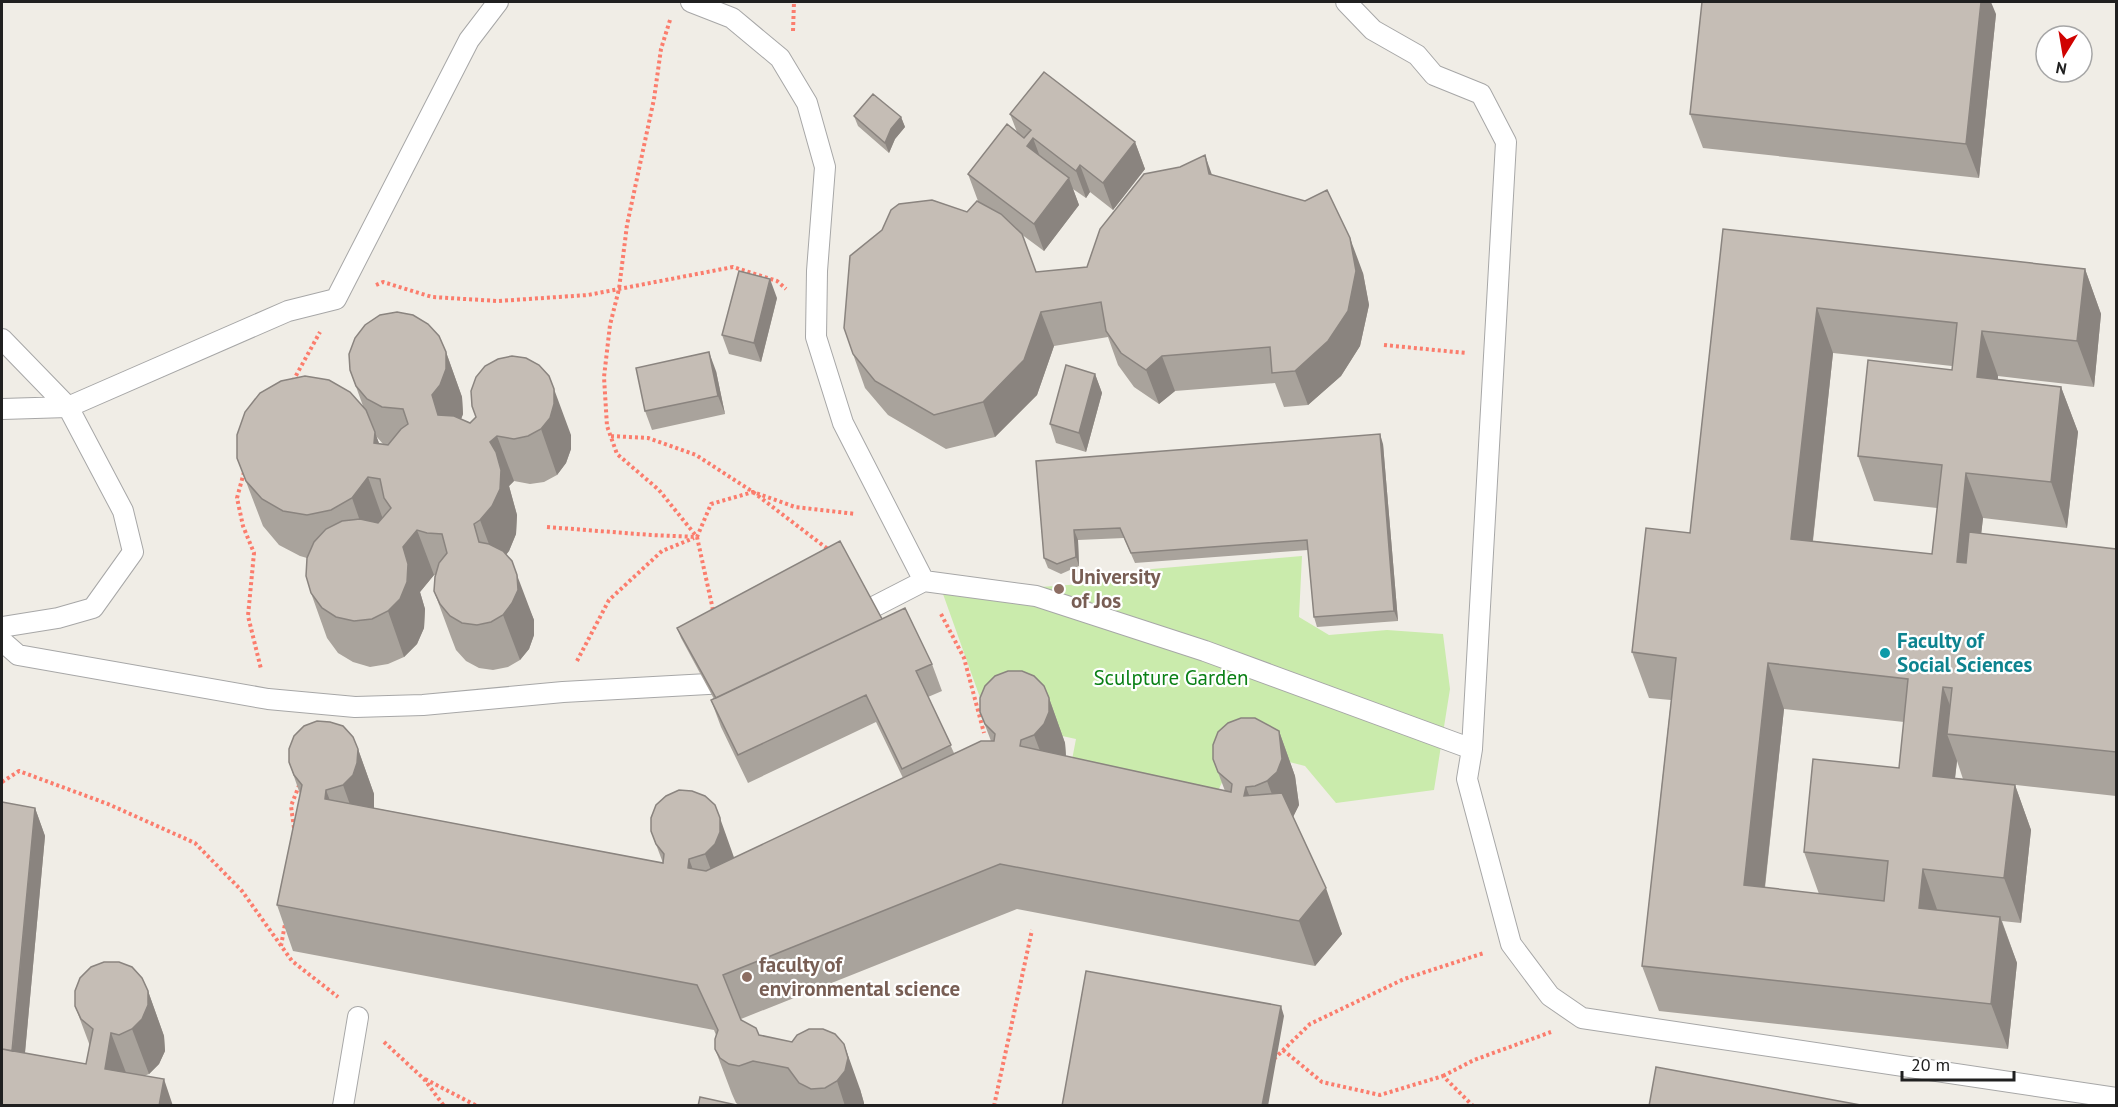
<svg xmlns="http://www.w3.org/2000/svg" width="2118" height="1107" viewBox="0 0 2118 1107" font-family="'PT Sans',sans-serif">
<rect width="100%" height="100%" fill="#f0ede6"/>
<path fill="#caebac" d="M 1302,556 L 1299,617 L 1329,635 L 1387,630 L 1443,634 L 1450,689 L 1434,790 L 1336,803 L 1305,766 L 1266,756 L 1227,772 L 1204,820 L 1066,791 L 1076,739 L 988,720 L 943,594 L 1082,584 L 1152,569 Z"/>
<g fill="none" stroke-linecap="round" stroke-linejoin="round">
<defs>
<path id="lane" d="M 691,2 L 732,18 L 780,58 L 807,103 L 825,167 L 817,271 L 816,337 L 843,423 L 924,581
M 1346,2 L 1373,30 L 1417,55 L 1434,75 L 1481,94 L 1506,142 L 1472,749
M 2,339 L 68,407 L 123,511 L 133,552 L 93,608 L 58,618 L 2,627
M 2,409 L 68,407 L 288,311 L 336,299 L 469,40 L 498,2
M 852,618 L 924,581 L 1036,596 L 1205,651 L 1472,749 L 1467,779 L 1511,944 L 1550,996 L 1582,1018 L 2116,1098
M 2,641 L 18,655 L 268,699 L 355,707 L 423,705 L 563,692 L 726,683 L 732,680
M 343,1106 L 358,1017"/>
</defs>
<use href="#lane" stroke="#a7a7a7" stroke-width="22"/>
<path stroke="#fb7d6d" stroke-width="4" stroke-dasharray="3 3" stroke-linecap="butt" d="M 670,20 L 661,49 L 654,99 L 627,225 L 619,289 L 610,325 L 604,377 L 607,426 L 617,454 L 659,490 L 697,537 L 713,610
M 793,31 L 794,2
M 376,285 L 383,282 L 432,297 L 498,301 L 588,295 L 733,267 L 777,281 L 786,289
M 1384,345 L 1466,353
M 293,381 L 320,332
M 611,436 L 648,438 L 696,455 L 753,492 L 829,550
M 244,472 L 237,498 L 243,526 L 254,553 L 248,616 L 261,669
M 547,527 L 651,535 L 697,537 L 711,504 L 753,492 L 795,507 L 856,514
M 941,614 L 964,658 L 984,733
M 577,661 L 609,600 L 662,551 L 694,538
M 2,782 L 19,771 L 108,804 L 195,843 L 242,891 L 292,961 L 338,997
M 294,828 L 291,806 L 300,783
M 281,946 L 285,924
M 384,1042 L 424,1079 L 444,1106
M 1283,1050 L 1322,1082 L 1380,1095 L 1443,1076 L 1473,1106
M 1274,1059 L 1310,1024 L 1404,979 L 1484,953
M 1443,1076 L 1474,1060 L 1551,1032
M 425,1079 L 477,1106
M 994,1106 L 1032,930"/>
<use href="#lane" stroke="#fff" stroke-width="20"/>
</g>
<path fill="#a9a39c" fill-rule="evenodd" d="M 1996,14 L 1979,178 L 1703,148 L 1690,114 Z
M 1010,114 L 1135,142 L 1145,169 L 1113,210 L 1090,192 L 1086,198 L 1073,189 L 1079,205 L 1044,251 L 1021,234 L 1036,272 L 1087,267 L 1212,175 L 1363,273 L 1369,305 L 1360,346 L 1341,376 L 1308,405 L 1284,407 L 1275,383 L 1175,391 L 1159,404 L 1134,387 L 1118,365 L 1108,337 L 1054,346 L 1037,395 L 995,437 L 946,449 L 888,415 L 865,388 L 853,354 L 967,212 L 981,203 L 978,201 L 968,174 L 1017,132 Z
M 854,116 L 901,117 L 905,127 L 895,139 L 889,153 L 858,126 Z
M 1723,229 L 2085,269 L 2101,314 L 2094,387 L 1998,376 L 1998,379 L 2061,387 L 2078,432 L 2067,528 L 1983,518 L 1981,534 L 2116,549 L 2116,796 L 1963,779 L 1957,761 L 1955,778 L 2015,785 L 2031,830 L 2021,923 L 2002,921 L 2017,963 L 2008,1049 L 1659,1011 L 1642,966 L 1671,700 L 1649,698 L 1632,652 L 1690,533 ZM 1833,353 L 1952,366 L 1952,370 L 1858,456 L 1874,501 L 1937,508 L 1932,554 L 1813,541 ZM 1784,709 L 1904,722 L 1899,768 L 1804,852 L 1819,894 L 1765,888 Z
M 777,298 L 761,362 L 729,354 L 722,335 Z
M 446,352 L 462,397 L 463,414 L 461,419 L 470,423 L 476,417 L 571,435 L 571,449 L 566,463 L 557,475 L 544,482 L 530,484 L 514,481 L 509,486 L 517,515 L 516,534 L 509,551 L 506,555 L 534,620 L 534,635 L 529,649 L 520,660 L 508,667 L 493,670 L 479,668 L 466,661 L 456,650 L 451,637 L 434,591 L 435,575 L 434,575 L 420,592 L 425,609 L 424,628 L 417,644 L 404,657 L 388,664 L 370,667 L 353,662 L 338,653 L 327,638 L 311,593 L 307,558 L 300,556 L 279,545 L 263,526 L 237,458 L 363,406 L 350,370 ZM 376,436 L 383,444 L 379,443 Z
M 716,371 L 725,414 L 652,430 L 645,411 Z
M 1095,374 L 1102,393 L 1086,452 L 1056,443 L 1050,424 Z
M 1383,444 L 1398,621 L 1317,627 L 1314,617 L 1308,550 L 1135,563 L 1124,538 L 1078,540 L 1079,566 L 1061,574 L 1048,568 L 1044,558 L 1036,461 Z
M 882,619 L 932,664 L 942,691 L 928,697 L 954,753 L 991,741 L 980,712 L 1049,698 L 1065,743 L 1066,756 L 1225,791 L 1213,759 L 1279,731 L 1295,776 L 1299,805 L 1293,817 L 1342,934 L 1315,966 L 1017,909 L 741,1019 L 759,1035 L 860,1089 L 864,1103 L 864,1106 L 698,1106 L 739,1105 L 736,1103 L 732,1094 L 715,1049 L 716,1035 L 714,1030 L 293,951 L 277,905 L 300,794 L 289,762 L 358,749 L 374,794 L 374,808 L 663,863 L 651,831 L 734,858 L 903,778 L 876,722 L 748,783 L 721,727 L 711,700 L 714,699 L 681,638 L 677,628 Z
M 35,808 L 45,836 L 25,1053 L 86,1064 L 90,1046 L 75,1006 L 148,991 L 164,1036 L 165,1051 L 159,1064 L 149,1074 L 144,1076 L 2,1106 Z"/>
<path fill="#8a847f" d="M 1981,2 L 1991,2 L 1996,14 L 1979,178 L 1966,144 Z
M 901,117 L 905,127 L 895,139 L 889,153 L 885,143 L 891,129 Z
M 1033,138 L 1043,165 L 1027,146 Z
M 1135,142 L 1145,169 L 1113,210 L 1103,183 Z
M 1205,155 L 1217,189 L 1209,174 Z
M 1080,165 L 1090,192 L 1086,198 L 1076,171 Z
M 1069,178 L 1079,205 L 1044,251 L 1034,224 Z
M 1350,238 L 1363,273 L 1369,305 L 1360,346 L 1341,376 L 1308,405 L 1295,371 Z
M 2085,269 L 2101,314 L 2094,387 L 2077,341 Z
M 770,279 L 777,298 L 761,362 L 754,343 Z
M 1817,308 L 1833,353 L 1808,584 L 1791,539 Z
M 1041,312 L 1054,346 L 1037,395 L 995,437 L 983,402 Z
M 1982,331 L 1998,376 L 1994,422 L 1977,377 Z
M 446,352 L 462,397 L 463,414 L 457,430 L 438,415 L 432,395 Z
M 709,352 L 716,371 L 725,414 L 718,396 Z
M 1162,356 L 1175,391 L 1159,404 L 1146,370 Z
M 1095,374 L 1102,393 L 1086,452 L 1079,433 Z
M 2061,387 L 2078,432 L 2067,528 L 2051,482 Z
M 554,389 L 571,435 L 571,449 L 566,463 L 557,475 L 541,429 Z
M 375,432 L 391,478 L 374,443 Z
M 1380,434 L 1383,444 L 1398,621 L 1394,611 Z
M 497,436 L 514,481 L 509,486 L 517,515 L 516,534 L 509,551 L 497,566 L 480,520 L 490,442 Z
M 1966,473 L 1983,518 L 1973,607 L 1957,562 Z
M 368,477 L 384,522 L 368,544 L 352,498 Z
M 417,530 L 434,575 L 420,592 L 425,609 L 424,628 L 417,644 L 404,657 L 388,611 L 403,547 Z
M 1074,530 L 1078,540 L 1079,566 L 1076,557 Z
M 517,575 L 534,620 L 534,635 L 529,649 L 520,660 L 503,615 Z
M 1768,663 L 1784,709 L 1760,930 L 1744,885 Z
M 1943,687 L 1960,732 L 1947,734 L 1957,761 L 1950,821 L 1933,776 Z
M 1049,698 L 1065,743 L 1066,757 L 1051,780 L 1034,735 Z
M 1279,731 L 1295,776 L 1299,805 L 1293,817 L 1284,827 L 1267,781 Z
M 358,749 L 374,794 L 374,808 L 359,830 L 343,785 Z
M 2015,785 L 2031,830 L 2021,923 L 2004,878 Z
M 1246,787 L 1263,832 L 1244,796 Z
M 326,790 L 343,835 L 325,799 Z
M 35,808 L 45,836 L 21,1095 L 11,1068 Z
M 720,818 L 736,863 L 722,899 L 705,854 Z
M 689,859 L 706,904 L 688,868 Z
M 1923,869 L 1939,915 L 1919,908 Z
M 1326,888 L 1342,934 L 1315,966 L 1299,921 Z
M 2000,917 L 2017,963 L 2008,1049 L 1991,1004 Z
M 148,991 L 164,1036 L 165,1051 L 159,1064 L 149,1074 L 132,1029 Z
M 1281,1006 L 1284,1016 L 1268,1106 L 1262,1106 Z
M 111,1033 L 128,1078 L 105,1069 Z
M 844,1044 L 860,1089 L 864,1103 L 864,1106 L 845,1106 L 837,1081 Z
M 164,1079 L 173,1106 L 159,1106 Z"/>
<path fill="#c5bdb5" stroke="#8a847f" stroke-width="1.5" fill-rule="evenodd" d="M 1702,2 L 1981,2 L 1966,144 L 1690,114 Z
M 1044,72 L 1135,142 L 1103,183 L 1080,165 L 1076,171 L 1033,138 L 1027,146 L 1069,178 L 1034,224 L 968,174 L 1007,124 L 1024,138 L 1031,130 L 1010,114 Z
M 873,94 L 901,117 L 891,129 L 885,143 L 854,116 Z
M 1205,155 L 1209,174 L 1305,201 L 1327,190 L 1350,238 L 1356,271 L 1348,311 L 1328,341 L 1295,371 L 1272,373 L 1270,347 L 1162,356 L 1146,370 L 1121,353 L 1106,331 L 1101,302 L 1041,312 L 1024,360 L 983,402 L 934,415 L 875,381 L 853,354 L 844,328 L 850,256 L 882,230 L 891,210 L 899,204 L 932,200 L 967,212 L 977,201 L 1001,214 L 1022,234 L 1036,272 L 1087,267 L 1100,229 L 1144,174 L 1180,167 Z
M 1723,229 L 2085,269 L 2077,341 L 1982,331 L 1977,377 L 2061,387 L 2051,482 L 1966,473 L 1957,562 L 1966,563 L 1969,532 L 2116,549 L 2116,752 L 1947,734 L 1952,688 L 1943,687 L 1933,776 L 2015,785 L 2004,878 L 1923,869 L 1919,908 L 2000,917 L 1991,1004 L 1642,966 L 1676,658 L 1632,652 L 1646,528 L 1690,533 ZM 1817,308 L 1957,323 L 1952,370 L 1868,360 L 1858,456 L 1942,465 L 1932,554 L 1791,539 ZM 1768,663 L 1908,679 L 1899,768 L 1813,759 L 1804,852 L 1888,861 L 1884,901 L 1744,885 Z
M 739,271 L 770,279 L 754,343 L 722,335 Z
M 397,312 L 413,315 L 428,324 L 439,336 L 446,352 L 446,369 L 440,385 L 432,395 L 438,415 L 454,416 L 470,423 L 476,417 L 472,406 L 471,391 L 476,377 L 485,366 L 498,359 L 512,356 L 526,358 L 539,365 L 549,376 L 554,389 L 554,404 L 550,418 L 541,429 L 528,436 L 514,439 L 497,436 L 490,442 L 496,452 L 501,470 L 500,489 L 492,506 L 480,520 L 474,524 L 479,542 L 489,544 L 503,551 L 512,561 L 517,575 L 518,590 L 512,603 L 503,615 L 491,622 L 477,625 L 462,623 L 450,616 L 440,604 L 434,591 L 435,577 L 439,563 L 447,553 L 442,534 L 427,533 L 417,530 L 403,547 L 408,564 L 407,582 L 400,599 L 388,611 L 372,619 L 354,621 L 336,617 L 322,608 L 311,593 L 306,576 L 307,558 L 314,542 L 326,529 L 342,521 L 360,519 L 378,523 L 391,508 L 384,498 L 380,479 L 368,477 L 352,498 L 331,510 L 307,515 L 283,511 L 262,499 L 246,481 L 237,458 L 237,435 L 245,412 L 260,393 L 281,381 L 305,376 L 329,380 L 350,392 L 366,410 L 375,432 L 374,443 L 388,445 L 401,429 L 408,424 L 403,409 L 382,407 L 367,399 L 356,386 L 350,370 L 349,354 L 355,338 L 365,325 L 380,315 Z
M 709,352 L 718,396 L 645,411 L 636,368 Z
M 1066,365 L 1095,374 L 1079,433 L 1050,424 Z
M 1380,434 L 1394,611 L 1314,617 L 1307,540 L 1131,553 L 1120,528 L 1074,530 L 1076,557 L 1057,564 L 1044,558 L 1036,461 Z
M 840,541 L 882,619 L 716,698 L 677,628 Z
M 905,608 L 932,664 L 916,671 L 951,745 L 902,769 L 866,695 L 738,755 L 711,700 Z
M 1008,671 L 1022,671 L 1034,676 L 1044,686 L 1049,698 L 1049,712 L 1044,724 L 1034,735 L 1021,740 L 1020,746 L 1231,792 L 1232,784 L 1218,772 L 1213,759 L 1213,745 L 1218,732 L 1228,723 L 1241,718 L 1255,718 L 1279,731 L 1282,759 L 1277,772 L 1267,781 L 1255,786 L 1246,787 L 1244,796 L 1282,793 L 1326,888 L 1299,921 L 1000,864 L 723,975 L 741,1020 L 756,1028 L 759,1035 L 792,1042 L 797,1035 L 809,1029 L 823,1029 L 835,1034 L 844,1044 L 848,1058 L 845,1071 L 837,1081 L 825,1088 L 811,1089 L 799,1083 L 788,1068 L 753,1061 L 739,1066 L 729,1064 L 720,1058 L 715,1049 L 715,1039 L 718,1030 L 697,985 L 277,905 L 302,785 L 294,775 L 289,762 L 289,749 L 294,736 L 304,726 L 317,721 L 330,722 L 343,726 L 353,737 L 358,749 L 357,763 L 353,775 L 343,785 L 326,790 L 325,799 L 663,863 L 664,854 L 656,844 L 651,831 L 651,818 L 656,805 L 666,796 L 679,790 L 692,791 L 705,796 L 715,805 L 720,818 L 720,832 L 715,844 L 705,854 L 689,859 L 688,868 L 706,871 L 981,741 L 994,741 L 995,734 L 985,724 L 980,712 L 980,698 L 985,686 L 995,676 Z
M 2,802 L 35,808 L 12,1051 L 2,1049 Z
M 104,962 L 119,962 L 132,967 L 142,978 L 148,991 L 148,1005 L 142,1019 L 132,1029 L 119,1035 L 111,1033 L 105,1069 L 164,1079 L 159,1106 L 2,1106 L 2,1049 L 86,1064 L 93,1029 L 81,1019 L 75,1006 L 75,991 L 80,978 L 91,967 Z
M 1086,971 L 1281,1006 L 1262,1106 L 1062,1106 Z
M 1656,1067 L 1866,1106 L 1649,1106 Z
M 700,1097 L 741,1106 L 698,1106 Z"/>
<g fill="#8d6e63" stroke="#fff" stroke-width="2">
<circle cx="1059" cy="589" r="6"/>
<circle cx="747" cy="977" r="6"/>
</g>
<circle fill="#0f9aa8" stroke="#fff" stroke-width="2" cx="1885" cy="653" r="6"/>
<g text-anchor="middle" stroke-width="4.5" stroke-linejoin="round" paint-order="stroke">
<g font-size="21" font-weight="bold" fill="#785e54" stroke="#fff" text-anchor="start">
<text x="1071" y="584">University<tspan x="1071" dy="24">of Jos</tspan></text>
<text x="759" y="972">faculty of<tspan x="759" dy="24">environmental science</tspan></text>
</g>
<g font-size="21" font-weight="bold" fill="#0d838f" stroke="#fff" text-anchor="start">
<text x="1897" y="648">Faculty of<tspan x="1897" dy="24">Social Sciences</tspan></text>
</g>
<g font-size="21" fill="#0b8116" stroke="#fff">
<text x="1171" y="685">Sculpture Garden</text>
</g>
</g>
<rect width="2118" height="1107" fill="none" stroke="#202020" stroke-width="6"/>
<g transform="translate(2064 54) rotate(191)"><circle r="28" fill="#ffffff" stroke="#a6a6a6" stroke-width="1.5"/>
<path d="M0-4.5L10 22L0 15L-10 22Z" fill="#d00200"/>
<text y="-9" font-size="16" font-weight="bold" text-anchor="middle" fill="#202020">N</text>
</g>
<path d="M1902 1071v9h112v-9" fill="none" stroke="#202020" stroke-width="3"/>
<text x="1911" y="1071" font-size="18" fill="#202020" stroke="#ffffff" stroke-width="4.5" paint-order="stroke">20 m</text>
</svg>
